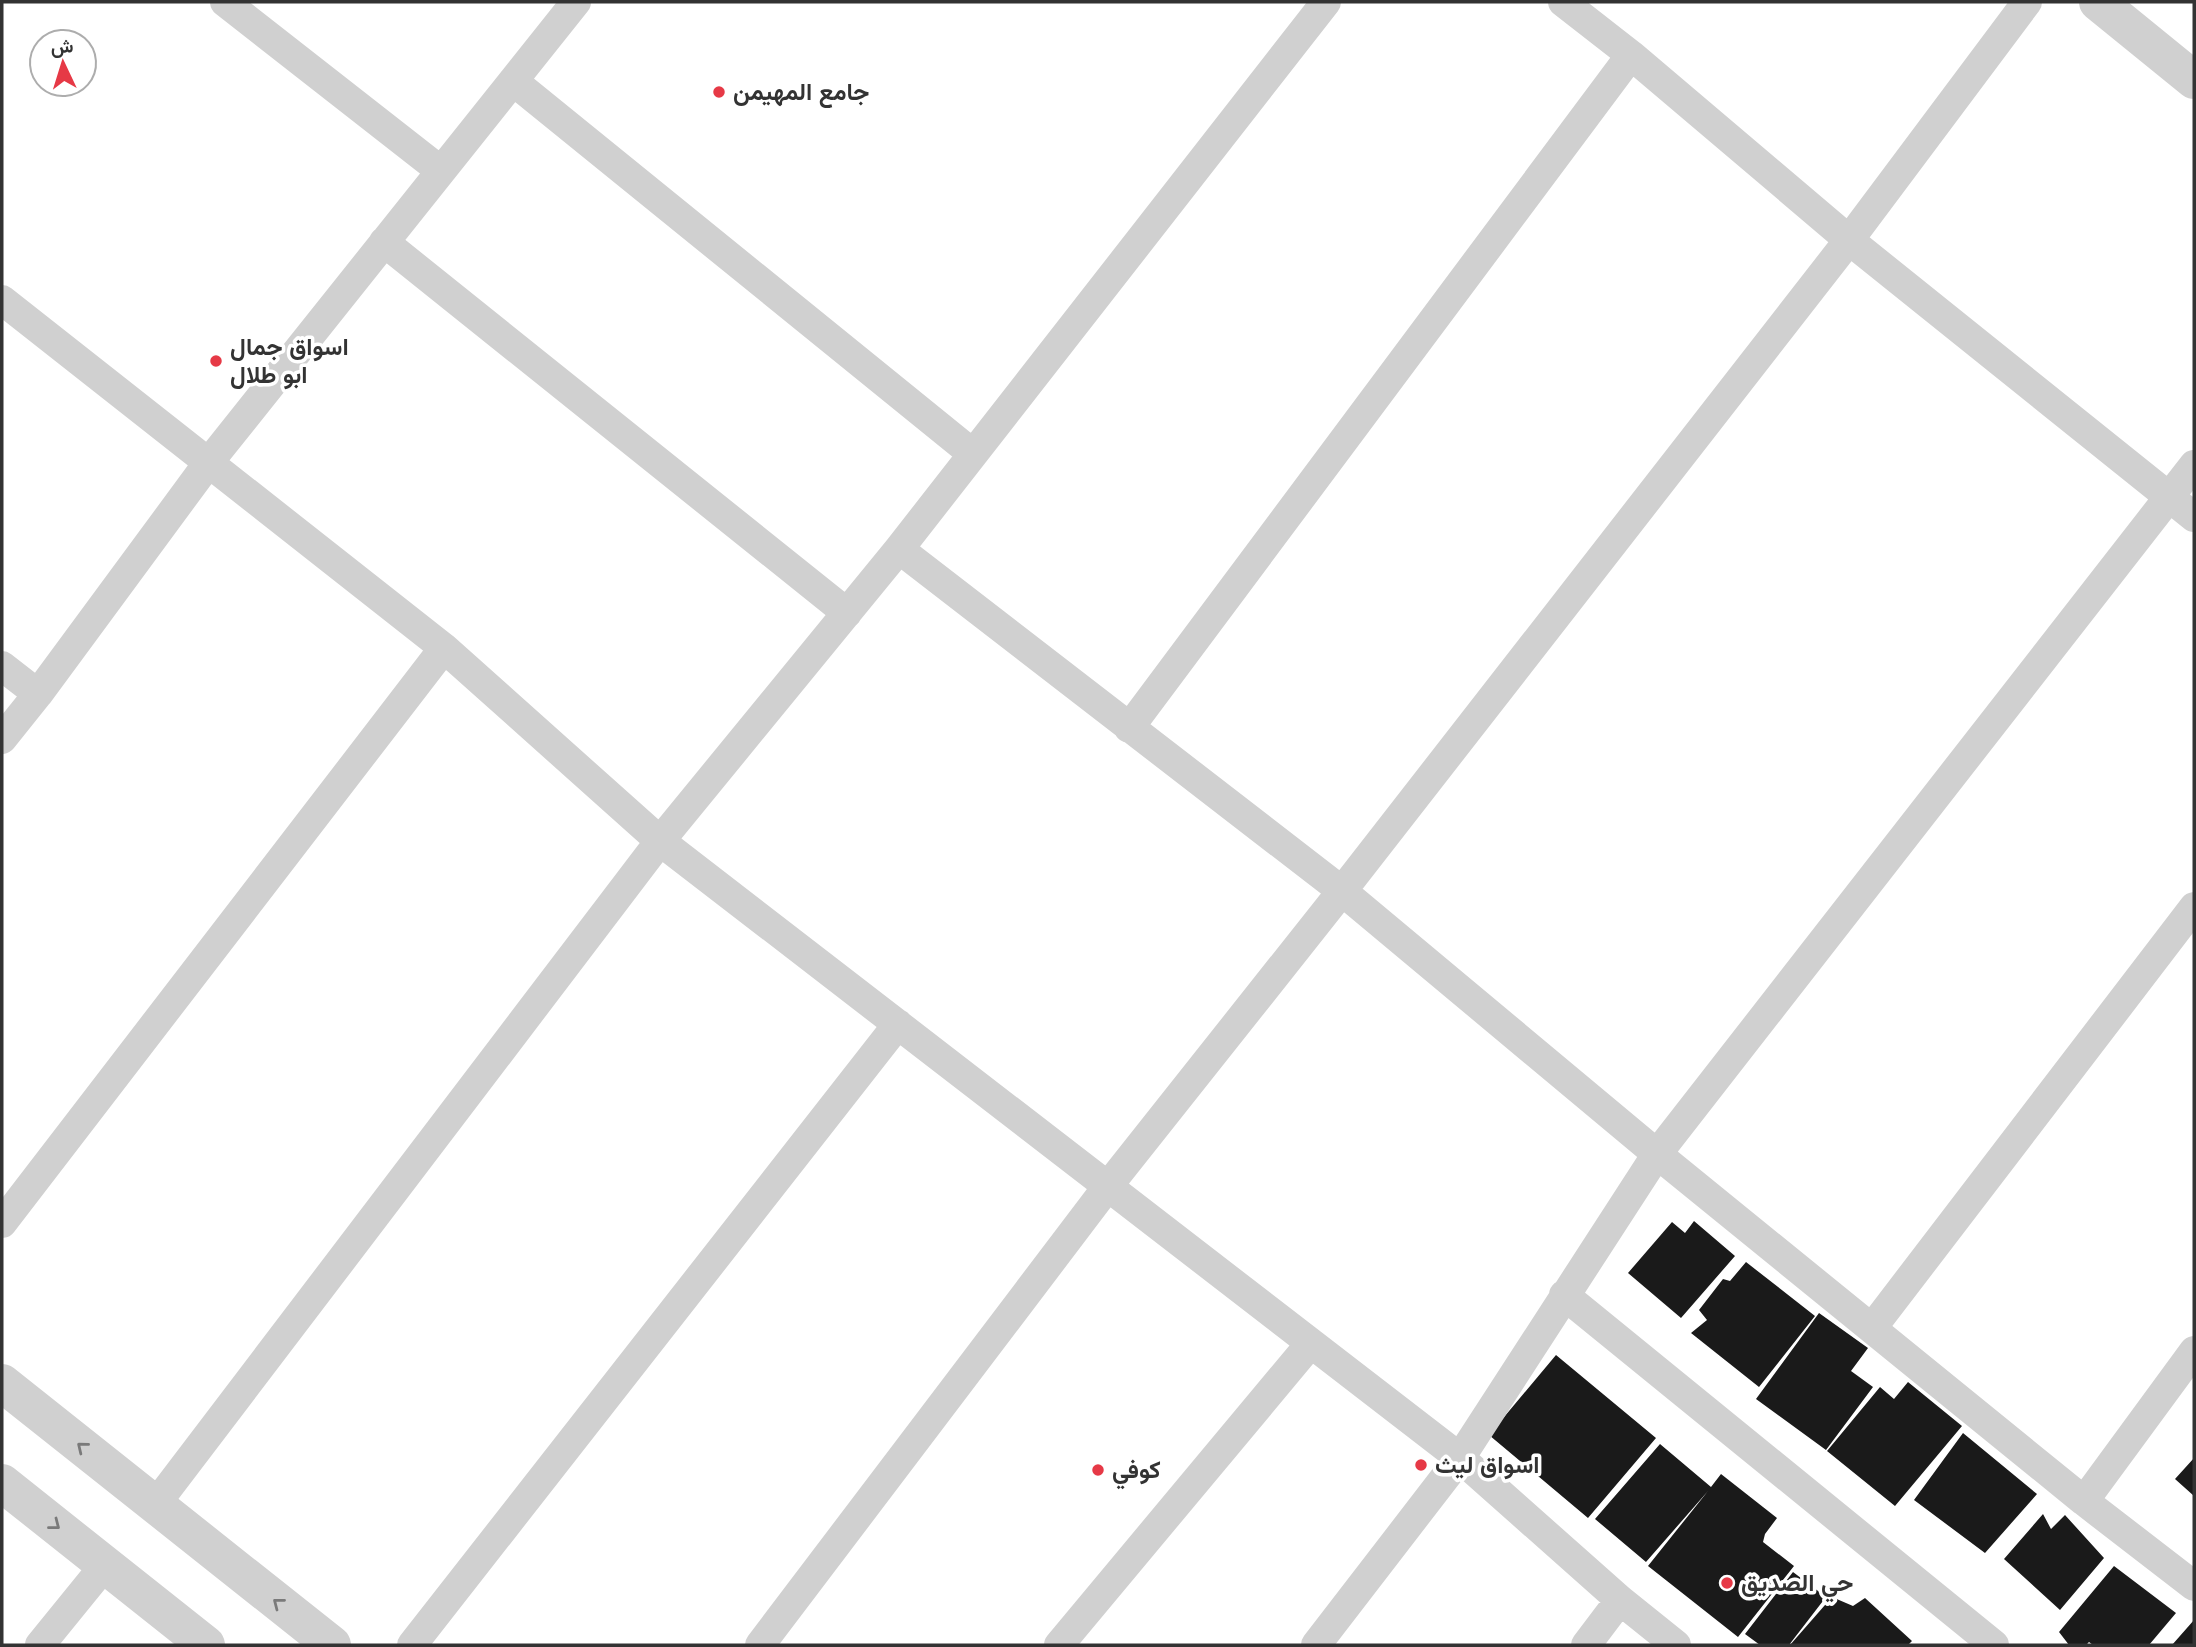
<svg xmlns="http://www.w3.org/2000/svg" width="2196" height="1647" viewBox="0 0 2196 1647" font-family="Mulish,Vazirmatn,sans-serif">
<rect width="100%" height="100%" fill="#fff"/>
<path fill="#1a1a1a" d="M 1694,1221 L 1735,1256 L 1681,1318 L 1628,1273 L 1672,1222 L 1685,1233 Z
M 1746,1262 L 1815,1316 L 1759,1387 L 1691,1333 L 1707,1320 L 1699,1310 L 1723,1279 L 1730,1281 Z
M 1819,1313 L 1868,1348 L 1851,1371 L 1873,1387 L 1826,1450 L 1756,1399 Z
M 1556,1355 L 1656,1438 L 1588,1518 L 1489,1435 Z
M 1908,1382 L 1962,1426 L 1895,1506 L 1827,1451 L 1880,1387 L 1894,1399 Z
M 1963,1433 L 2037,1494 L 1985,1553 L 1914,1500 Z
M 1660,1444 L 1711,1487 L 1721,1474 L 1777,1518 L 1765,1534 L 1763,1542 L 1794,1566 L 1738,1637 L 1648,1566 L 1708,1491 L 1646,1562 L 1595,1519 Z
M 2194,1458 L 2194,1496 L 2175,1479 Z
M 2043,1514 L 2051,1529 L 2065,1515 L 2104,1558 L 2060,1610 L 2004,1559 Z
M 2114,1566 L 2176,1613 L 2149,1645 L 2093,1645 L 2089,1642 L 2086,1645 L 2069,1645 L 2059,1632 Z
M 1793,1572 L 1826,1597 L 1789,1645 L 1760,1645 L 1745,1634 Z
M 1832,1597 L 1853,1606 L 1865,1598 L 1912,1641 L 1908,1645 L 1790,1645 Z
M 2194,1620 L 2194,1645 L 2172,1645 Z"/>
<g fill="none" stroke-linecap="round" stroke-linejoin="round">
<path stroke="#d0d0d0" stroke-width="30" d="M 225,2 L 441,171
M 1563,2 L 1631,55 L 1849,240 L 2194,517
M 513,81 L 973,454
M 384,242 L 847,613
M 2,300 L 444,648 L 660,841 L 1460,1458 L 1620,1600 L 1676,1645
M 899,549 L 1342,891 L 1657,1154 L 2084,1501 L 2194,1586
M 2,666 L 38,694
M 1129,728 L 1631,55
M 2,739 L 38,694 L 209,462 L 576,2
M 2,1223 L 444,648
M 1564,1295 L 1994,1645
M 1872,1328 L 2194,907
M 2084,1501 L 2194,1351
M 155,1505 L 660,841 L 899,549 L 1326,2
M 40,1645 L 105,1565
M 412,1645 L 898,1024
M 760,1645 L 1108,1186 L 1342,891 L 1849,240 L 2027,2
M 1059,1645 L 1311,1343
M 1316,1645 L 1460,1458 L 1657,1154 L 2194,465
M 1586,1645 L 1620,1600"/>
<path stroke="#d0d0d0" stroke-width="38" d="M 2098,2 L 2194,80
M 2,1383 L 332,1645
M 2,1483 L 206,1645"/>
</g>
<defs><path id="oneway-chevron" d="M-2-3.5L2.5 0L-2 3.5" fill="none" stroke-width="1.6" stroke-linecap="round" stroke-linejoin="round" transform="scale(1.75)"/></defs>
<g stroke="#7a7a7a">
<use href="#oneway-chevron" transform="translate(82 1447) rotate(-141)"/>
<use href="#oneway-chevron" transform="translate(55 1525) rotate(38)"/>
<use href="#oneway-chevron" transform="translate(278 1603) rotate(-142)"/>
</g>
<g fill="#e63946" stroke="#fff" stroke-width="2.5">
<circle cx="719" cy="92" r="7"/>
<circle cx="216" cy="361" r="7"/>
<circle cx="1421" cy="1465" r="7"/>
<circle cx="1098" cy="1470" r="7"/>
<circle cx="1727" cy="1583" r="7"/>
</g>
<g text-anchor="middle" stroke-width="7" stroke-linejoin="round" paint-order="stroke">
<g font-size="24" font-weight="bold" fill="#333" stroke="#fff" text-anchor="start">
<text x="733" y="100">جامع المهيمن</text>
<text x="230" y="355">اسواق جمال<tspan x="230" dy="28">ابو طلال</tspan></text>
<text x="1435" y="1473">اسواق ليث</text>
<text x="1112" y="1478">كوفي</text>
<text x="1741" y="1591">حي الصديق</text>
</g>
</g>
<rect width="2196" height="1647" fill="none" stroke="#333333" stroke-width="7"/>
<g transform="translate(63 63) rotate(356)"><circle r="33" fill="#ffffff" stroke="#adadad" stroke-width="2"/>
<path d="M0-5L12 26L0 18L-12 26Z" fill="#e63946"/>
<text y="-10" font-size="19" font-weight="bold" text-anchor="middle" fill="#333333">ش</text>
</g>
</svg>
